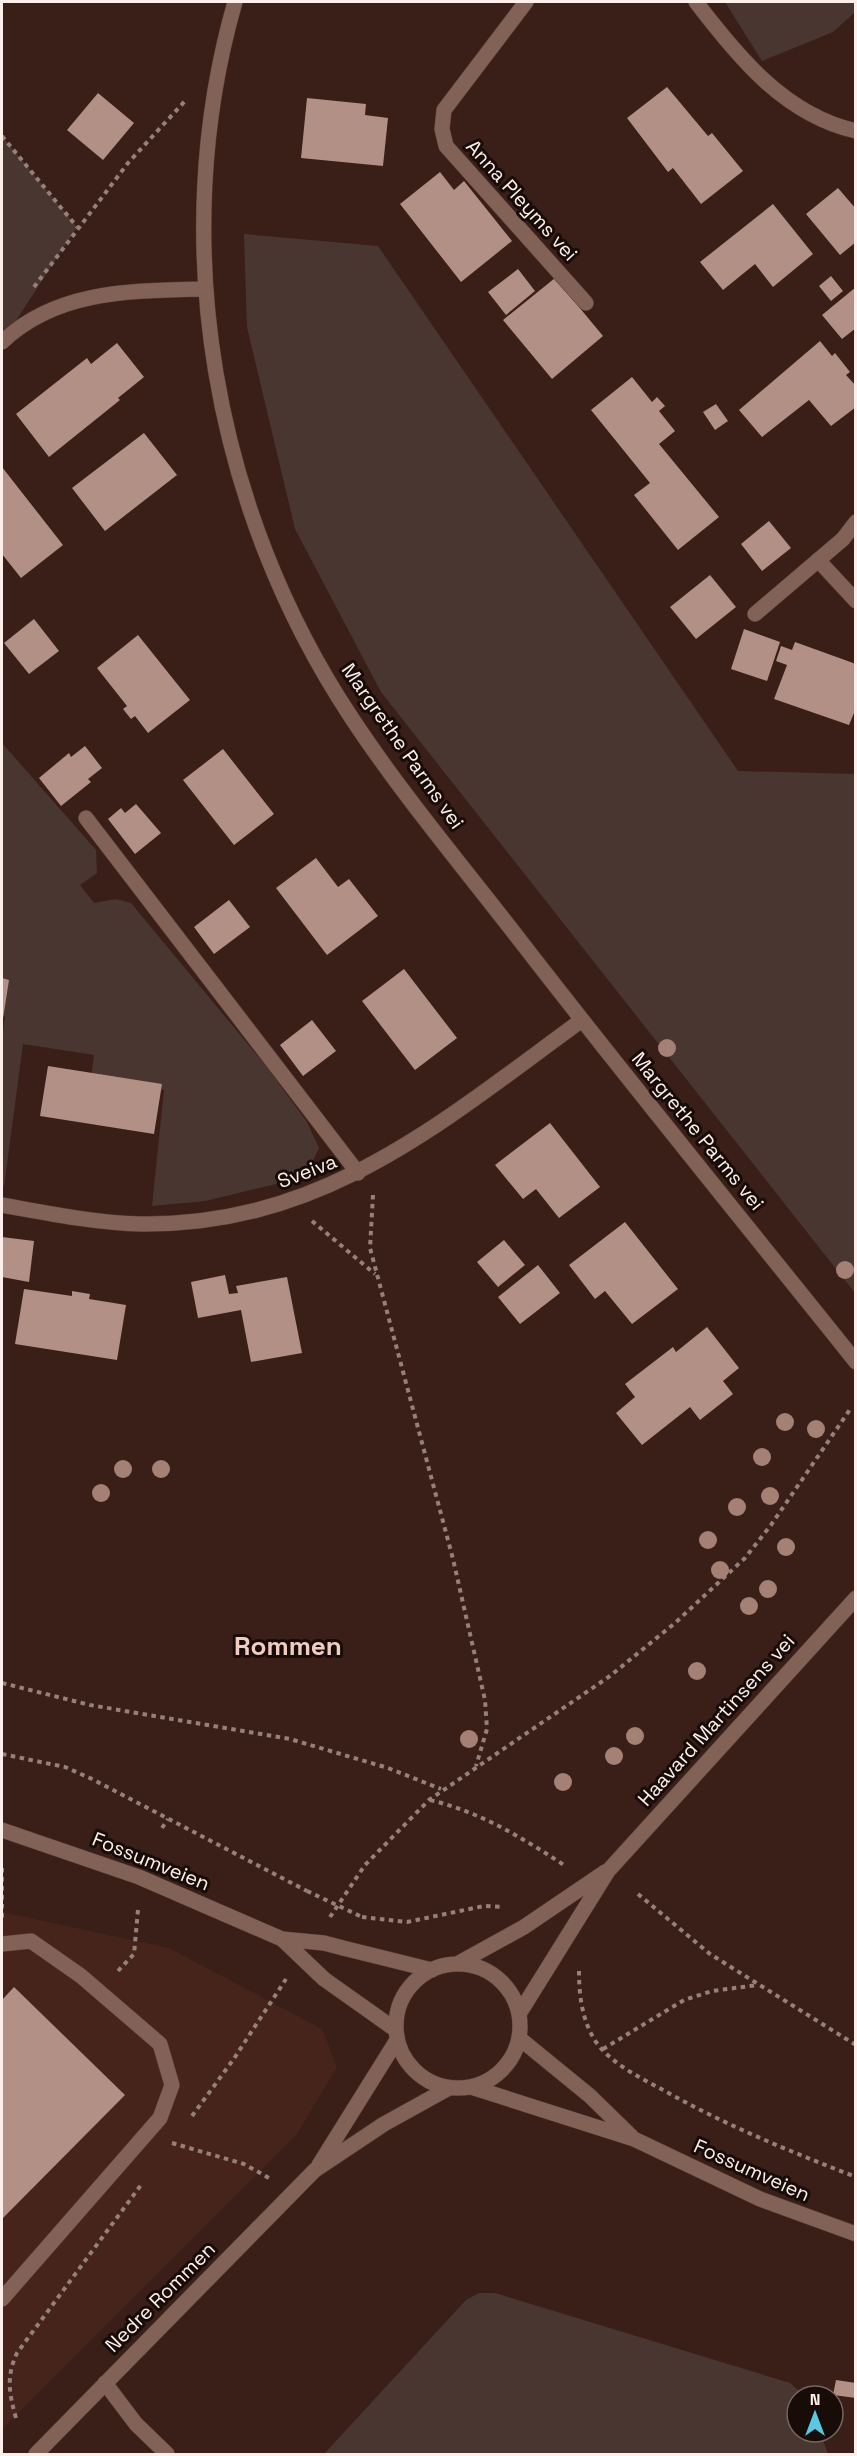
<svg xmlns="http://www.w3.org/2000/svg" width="857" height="2456" viewBox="0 0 857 2456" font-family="'Space Grotesk',sans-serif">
<rect width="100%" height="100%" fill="#391f17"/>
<path fill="#46241b" d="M 2,1912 L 169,1948 L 322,2029 L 337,2067 L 297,2134 L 2,2429 Z"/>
<path fill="#4a3631" d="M 725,2 L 855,2 L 855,12 L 833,32 L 762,61 Z
M 2,136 L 77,227 L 2,342 Z
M 244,234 L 378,246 L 738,771 L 855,774 L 855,1293 L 381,692 L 295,529 L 247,327 Z
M 2,743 L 96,850 L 97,873 L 80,885 L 94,903 L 116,899 L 131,903 L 266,1066 L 307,1122 L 319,1148 L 305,1177 L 205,1201 L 152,1206 L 164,1090 L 91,1078 L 94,1055 L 23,1044 L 4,1187 L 2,1186 L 2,1038 L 5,1016 L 2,1015 Z
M 479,2293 L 495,2293 L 790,2383 L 805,2396 L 797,2396 L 797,2432 L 820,2432 L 828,2454 L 324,2454 L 466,2300 Z"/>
<path fill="#b29086" d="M 667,87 L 708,136 L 712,133 L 743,171 L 701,204 L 673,168 L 668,172 L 627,118 Z
M 98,93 L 134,123 L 103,160 L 67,130 Z
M 307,98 L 366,104 L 365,115 L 388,118 L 383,166 L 301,158 Z
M 440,172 L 454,190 L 464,181 L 512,241 L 461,282 L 400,204 Z
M 838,188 L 856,209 L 856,242 L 840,255 L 806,214 Z
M 773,204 L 813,254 L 773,287 L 755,264 L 723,290 L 700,262 Z
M 518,269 L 535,291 L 506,315 L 488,292 Z
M 831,276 L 843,291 L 831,301 L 819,286 Z
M 555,278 L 603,336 L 552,379 L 503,320 Z
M 856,287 L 856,328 L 842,339 L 822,315 Z
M 820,341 L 832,356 L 835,353 L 850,372 L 846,375 L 856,386 L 856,407 L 831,426 L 809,400 L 762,437 L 739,410 Z
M 117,343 L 144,377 L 118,398 L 120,400 L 49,457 L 16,414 L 87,358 L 91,364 Z
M 632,377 L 652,402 L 657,397 L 665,406 L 659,411 L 675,431 L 659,444 L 719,517 L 678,550 L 634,495 L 650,483 L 591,410 Z
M 716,404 L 728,421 L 715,430 L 703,412 Z
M 144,433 L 177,475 L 105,531 L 72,488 Z
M 2,467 L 63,545 L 21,578 L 2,554 Z
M 769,521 L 791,548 L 762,571 L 741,544 Z
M 710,575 L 736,607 L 696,639 L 670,607 Z
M 34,619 L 59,651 L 29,674 L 4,643 Z
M 744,629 L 780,642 L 767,681 L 731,669 Z
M 138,635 L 190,700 L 148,733 L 135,716 L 131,719 L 123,709 L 127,706 L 97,668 Z
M 795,642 L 856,664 L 856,708 L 849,725 L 774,699 L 787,665 L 776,661 L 781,646 L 792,650 Z
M 85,746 L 102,768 L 88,779 L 91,782 L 61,806 L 39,778 L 69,753 L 71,757 Z
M 223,749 L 274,814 L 234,845 L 183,780 Z
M 136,804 L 161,833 L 135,854 L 108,819 L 121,808 L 125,813 Z
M 316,858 L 338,887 L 349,879 L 378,916 L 327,955 L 276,888 Z
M 229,900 L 250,927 L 214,954 L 194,927 Z
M 404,969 L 457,1038 L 415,1070 L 362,1001 Z
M 2,978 L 9,980 L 3,1019 L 2,1019 Z
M 312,1020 L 336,1051 L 303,1076 L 280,1045 Z
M 48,1066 L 162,1084 L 154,1134 L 40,1116 Z
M 550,1123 L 600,1187 L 559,1218 L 536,1189 L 523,1199 L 495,1165 Z
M 625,1222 L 678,1289 L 632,1324 L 605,1291 L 595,1299 L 569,1265 Z
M 2,1237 L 34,1241 L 29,1282 L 2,1277 Z
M 504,1240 L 525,1265 L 498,1287 L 477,1262 Z
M 538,1265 L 560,1293 L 520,1324 L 498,1297 Z
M 225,1275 L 229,1294 L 238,1293 L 236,1286 L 287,1277 L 302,1353 L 251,1362 L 241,1310 L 198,1318 L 191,1282 Z
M 24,1289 L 72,1296 L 72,1291 L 90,1294 L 89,1299 L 126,1305 L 117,1360 L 15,1344 Z
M 707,1327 L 739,1368 L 723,1381 L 733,1394 L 700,1420 L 690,1407 L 642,1445 L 616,1413 L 635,1397 L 625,1384 L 673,1347 L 676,1352 Z
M 14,1987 L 125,2095 L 2,2219 L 2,2000 Z
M 836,2380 L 856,2383 L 856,2398 L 833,2395 Z"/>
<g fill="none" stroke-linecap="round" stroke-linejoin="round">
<defs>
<path id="service" d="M 818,560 L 856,601
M 2,1944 L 31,1941 L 81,1976 L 160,2044 L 172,2085 L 160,2118 L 2,2299
M 105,2383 L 136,2424 L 167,2454"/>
<path id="minor" d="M 235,2 C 166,242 214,510 351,717 C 403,796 465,869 522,943 C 631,1084 744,1222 856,1362
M 526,2 L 444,110 L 442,129 L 446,146 L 586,303
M 696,2 C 738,57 785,115 856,131
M 2,342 C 58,289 133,291 206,289
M 755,614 L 843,539 L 856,522
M 86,818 L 358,1173
M 2,1205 C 47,1213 95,1223 141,1224 C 324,1226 443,1121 582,1020
M 319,2165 L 397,2040
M 36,2454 L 315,2170 L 384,2124 L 449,2088"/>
<path id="tertiary" d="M 2,1830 L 139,1877 L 282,1939
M 343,1948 L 432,1970
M 457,1964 L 524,1927 L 605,1872
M396 2026a62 62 0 1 1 124 0a62 62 0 1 1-124 0Z
M 324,1979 L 396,2030
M 519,2014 L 608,1871 L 856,1598
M 519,2038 L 590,2096 L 632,2137
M 471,2087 L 634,2139 L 760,2199 L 856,2234"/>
</defs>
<use href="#service" stroke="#553c35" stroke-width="16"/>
<use href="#minor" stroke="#553c35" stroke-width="16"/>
<use href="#tertiary" stroke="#553c35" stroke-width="16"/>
<path stroke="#95817a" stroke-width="4" stroke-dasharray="4.5 4.5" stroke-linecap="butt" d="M 2,136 L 77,227
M 34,287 L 128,163 L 185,101
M 373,1195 L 370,1248 L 453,1559 L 485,1700 L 487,1729 L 476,1766
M 312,1221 L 375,1274
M 2,1683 L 90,1705 L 290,1739 L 388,1768 L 441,1789
M 2,1754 L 65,1767 L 92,1779 L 307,1891
M 430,1800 C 480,1812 521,1837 564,1865
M 162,1828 L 168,1819
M 2,1868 L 2,1918
M 638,1894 L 710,1954 L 856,2045
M 330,1917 L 365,1865 L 429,1800 L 610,1676 L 675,1623 L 745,1558 L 771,1525 L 851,1408
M 362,1917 L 407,1922 L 484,1906 L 503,1907
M 118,1971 L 134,1954 L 138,1910
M 579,1971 C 579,1995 582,2021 596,2042 C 612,2064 639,2077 663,2090 C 725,2125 789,2151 856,2177
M 603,2049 L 684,2000 L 712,1991 L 758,1985
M 192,2116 L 233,2060 L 286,1979
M 172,2143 L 244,2164 L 269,2178
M 16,2418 C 9,2393 6,2377 17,2353 L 141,2185"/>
<use href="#service" stroke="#826157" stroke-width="15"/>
<use href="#minor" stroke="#826157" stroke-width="15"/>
<use href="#tertiary" stroke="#826157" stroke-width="15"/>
<defs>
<path id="tertiary-bridge" d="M 282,1939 L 324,1943 L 343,1948
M 282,1939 L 324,1979"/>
</defs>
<use href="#tertiary-bridge" stroke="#553c35" stroke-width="16" stroke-linecap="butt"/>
<path stroke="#95817a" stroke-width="4" stroke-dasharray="4.5 4.5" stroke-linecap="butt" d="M 307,1891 L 362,1917"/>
<use href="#tertiary-bridge" stroke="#826157" stroke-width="15"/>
</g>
<g fill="#a58075">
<circle cx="667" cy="1048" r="9"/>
<circle cx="845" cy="1270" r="9"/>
<circle cx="785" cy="1422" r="9"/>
<circle cx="816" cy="1429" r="9"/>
<circle cx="762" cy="1457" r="9"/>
<circle cx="123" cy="1469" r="9"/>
<circle cx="161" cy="1469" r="9"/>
<circle cx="101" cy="1493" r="9"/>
<circle cx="770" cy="1496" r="9"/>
<circle cx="737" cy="1507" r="9"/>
<circle cx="708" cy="1540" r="9"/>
<circle cx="786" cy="1547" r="9"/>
<circle cx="720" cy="1570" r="9"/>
<circle cx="768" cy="1589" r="9"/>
<circle cx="749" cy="1606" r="9"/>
<circle cx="697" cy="1671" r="9"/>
<circle cx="635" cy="1736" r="9"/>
<circle cx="469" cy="1739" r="9"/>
<circle cx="614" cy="1756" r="9"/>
<circle cx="563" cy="1782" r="9"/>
</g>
<g text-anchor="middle" stroke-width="6" stroke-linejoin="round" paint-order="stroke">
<g font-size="20" fill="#feefeb" stroke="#180c09">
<text transform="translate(522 200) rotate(48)" y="7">Anna Pleyms vei</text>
<text transform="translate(403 746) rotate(55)" y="7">Margrethe Parms vei</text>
<text transform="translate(698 1131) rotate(51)" y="7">Margrethe Parms vei</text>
<text transform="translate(307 1171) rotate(-21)" y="7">Sveiva</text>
<text transform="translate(716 1720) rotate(-48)" y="7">Haavard Martinsens vei</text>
<text transform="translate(151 1861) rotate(22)" y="7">Fossumveien</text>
<text transform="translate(752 2170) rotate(24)" y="7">Fossumveien</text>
<text transform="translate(160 2297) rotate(-45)" y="7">Nedre Rommen</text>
</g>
<g font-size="26" font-weight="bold" fill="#f0ccc1" stroke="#180c09">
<text x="288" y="1655">Rommen</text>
</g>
</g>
<rect width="857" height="2456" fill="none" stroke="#feefeb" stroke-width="6"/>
<g transform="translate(815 2414)"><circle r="28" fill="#180c09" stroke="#746763" stroke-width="1.5"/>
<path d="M0-4.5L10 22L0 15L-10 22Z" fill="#57c9e2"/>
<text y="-9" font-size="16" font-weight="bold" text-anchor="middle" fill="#feefeb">N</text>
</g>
</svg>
